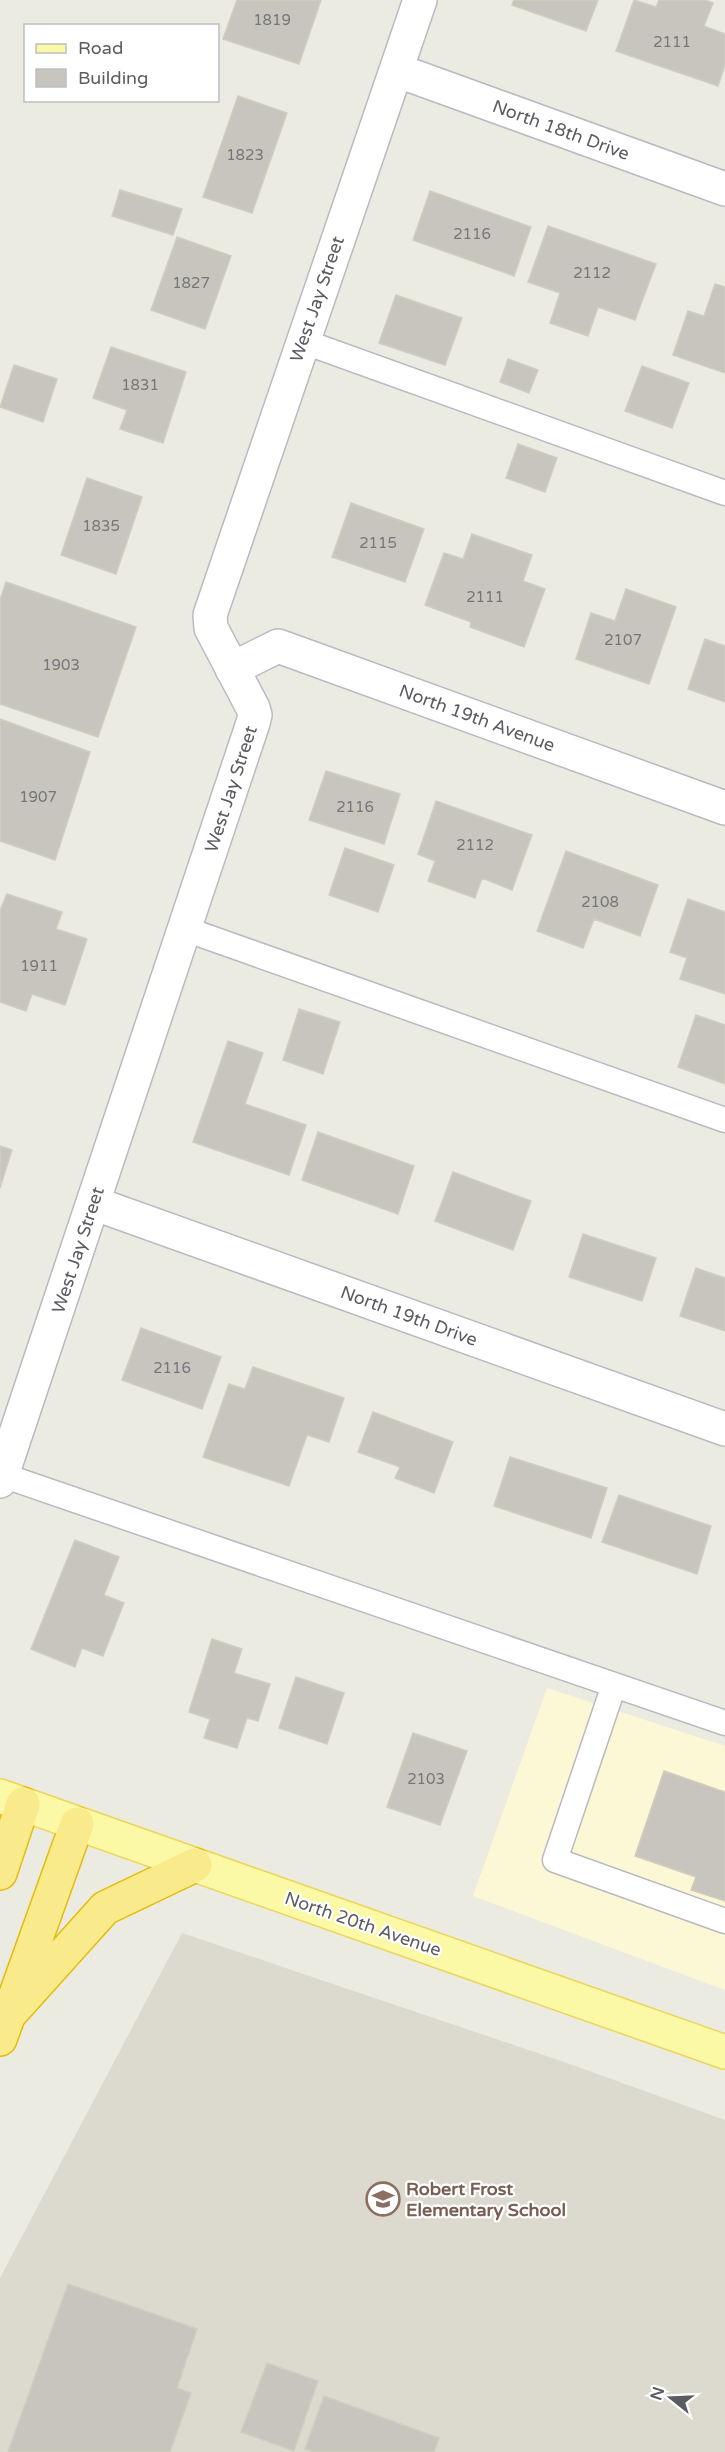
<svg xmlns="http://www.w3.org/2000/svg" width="725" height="2452" viewBox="0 0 725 2452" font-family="'Varela Round',sans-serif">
<rect width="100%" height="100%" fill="#ecebe1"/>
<path fill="#fcf8d6" d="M 547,1688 L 725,1746 L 725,1990 L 473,1896 Z"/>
<path fill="#dcdacf" d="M 182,1933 L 567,2063 L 725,2120 L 725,2452 L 0,2452 L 0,2278 Z"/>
<path fill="#c8c5be" stroke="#d0cdc0" stroke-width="1.5" d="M 237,0 L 321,0 L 299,64 L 223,39 Z
M 514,0 L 598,0 L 586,31 L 512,5 Z
M 634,0 L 656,7 L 659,0 L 705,0 L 713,3 L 704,26 L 725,34 L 725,65 L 718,86 L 616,51 Z
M 238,96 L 287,113 L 252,213 L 203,197 Z
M 120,190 L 182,209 L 173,235 L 112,216 Z
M 430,191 L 531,227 L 514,276 L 413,240 Z
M 548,226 L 656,264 L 635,320 L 598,307 L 588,336 L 550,323 L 560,293 L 528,282 Z
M 177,237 L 231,256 L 205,329 L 151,310 Z
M 715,284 L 725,287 L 725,373 L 673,355 L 688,311 L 704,316 Z
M 396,295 L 462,318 L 445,365 L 379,343 Z
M 111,347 L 186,372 L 163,443 L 120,429 L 127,410 L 93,398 Z
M 508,359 L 538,370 L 529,393 L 500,382 Z
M 14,365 L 57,379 L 43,422 L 0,407 Z
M 642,366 L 689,383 L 672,428 L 625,411 Z
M 518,444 L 557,458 L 545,492 L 506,478 Z
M 87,478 L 142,497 L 116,574 L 61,555 Z
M 351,503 L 424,529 L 405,582 L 332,557 Z
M 472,534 L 532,555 L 523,581 L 545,589 L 524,647 L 470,627 L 471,622 L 425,605 L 444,553 L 463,559 Z
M 6,582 L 136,627 L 98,737 L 0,704 L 0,600 Z
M 626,589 L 676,607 L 649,684 L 576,659 L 591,613 L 615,621 Z
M 705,639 L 725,646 L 725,702 L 688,689 Z
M 0,719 L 90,752 L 55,860 L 0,841 Z
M 326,771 L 400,794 L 384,844 L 309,820 Z
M 436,801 L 532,835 L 512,890 L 482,878 L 475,898 L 428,881 L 435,861 L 418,854 Z
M 345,848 L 394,865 L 378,912 L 329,895 Z
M 566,851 L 658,885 L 640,936 L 594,919 L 583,948 L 537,931 Z
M 7,894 L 62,912 L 56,929 L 87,939 L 65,1005 L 32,994 L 26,1011 L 0,1002 L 0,910 Z
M 688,899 L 725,912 L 725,994 L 680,979 L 687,958 L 670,952 Z
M 299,1009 L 340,1022 L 323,1074 L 283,1060 Z
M 696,1015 L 725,1025 L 725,1084 L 678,1067 Z
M 228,1041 L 263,1053 L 245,1104 L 306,1125 L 289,1175 L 193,1142 Z
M 318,1132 L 414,1166 L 398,1214 L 302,1180 Z
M 0,1146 L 12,1150 L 0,1188 Z
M 453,1172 L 531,1201 L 513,1250 L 435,1221 Z
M 583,1234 L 656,1258 L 642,1301 L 569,1277 Z
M 696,1268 L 725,1278 L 725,1331 L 680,1316 Z
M 141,1328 L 221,1357 L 202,1409 L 122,1380 Z
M 253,1367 L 344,1398 L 329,1442 L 307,1435 L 289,1486 L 203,1457 L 229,1384 L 245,1389 Z
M 373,1412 L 453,1442 L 434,1493 L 395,1478 L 400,1467 L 358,1452 Z
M 510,1457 L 607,1488 L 591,1538 L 494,1506 Z
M 619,1495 L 711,1526 L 697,1574 L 602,1542 Z
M 75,1540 L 119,1557 L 104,1595 L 124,1603 L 103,1656 L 82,1648 L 75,1667 L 31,1649 Z
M 212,1639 L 242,1649 L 234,1673 L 270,1684 L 258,1721 L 247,1718 L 237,1748 L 204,1738 L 210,1719 L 189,1712 Z
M 296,1677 L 344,1693 L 327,1744 L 279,1728 Z
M 413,1733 L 467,1751 L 440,1825 L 387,1807 Z
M 664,1771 L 725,1792 L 725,1901 L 691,1890 L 696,1877 L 635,1856 Z
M 68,2284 L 197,2329 L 177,2388 L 191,2393 L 170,2452 L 8,2452 Z
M 267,2363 L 318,2381 L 294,2451 L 241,2432 Z
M 324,2396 L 439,2438 L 434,2452 L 313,2452 L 305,2449 Z"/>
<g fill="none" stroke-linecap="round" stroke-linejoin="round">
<defs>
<path id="service" d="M 302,341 L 725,493
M 185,929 L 725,1120
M 2,1475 L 725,1723
M 614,1685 L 555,1860 L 725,1921"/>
<path id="minor" d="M 396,70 L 725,189
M 232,669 L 278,646 L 725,808
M 93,1203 L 725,1429
M 0,1481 L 253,723 L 255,715 L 253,708 L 211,628 L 210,615 L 420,0"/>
<path id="primary" d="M 0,1796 L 725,2052"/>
<path id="motorway" d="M 0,1873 L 23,1804
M 8,2016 L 105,1908 L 195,1865
M 0,2039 L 77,1824"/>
</defs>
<use href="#service" stroke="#b9bac0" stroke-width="27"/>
<use href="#minor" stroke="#b9bac0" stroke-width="36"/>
<use href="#primary" stroke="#ecd55a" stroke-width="36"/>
<use href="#motorway" stroke="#e5bc08" stroke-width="36"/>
<use href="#service" stroke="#fff" stroke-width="24"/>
<use href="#minor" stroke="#fff" stroke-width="33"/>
<use href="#primary" stroke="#fcf9a6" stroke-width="33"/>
<use href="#motorway" stroke="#f9eb8b" stroke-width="33"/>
</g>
<defs>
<symbol id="school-ring" viewBox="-11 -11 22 22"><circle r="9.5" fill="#fff" stroke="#8d6e63" stroke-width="1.5"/><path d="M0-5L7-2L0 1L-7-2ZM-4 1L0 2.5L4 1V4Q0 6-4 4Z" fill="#8d6e63"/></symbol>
</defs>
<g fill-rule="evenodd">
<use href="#school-ring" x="364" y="2180" width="38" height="38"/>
</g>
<g text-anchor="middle" stroke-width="4.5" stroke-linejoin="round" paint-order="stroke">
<g font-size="15" fill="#767679">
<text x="272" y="25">1819</text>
<text x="672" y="47">2111</text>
<text x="245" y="160">1823</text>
<text x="472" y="239">2116</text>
<text x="592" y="278">2112</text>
<text x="191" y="288">1827</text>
<text x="140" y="390">1831</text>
<text x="101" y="531">1835</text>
<text x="378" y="548">2115</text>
<text x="485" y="602">2111</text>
<text x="623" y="645">2107</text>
<text x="61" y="670">1903</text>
<text x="38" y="802">1907</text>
<text x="355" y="812">2116</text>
<text x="475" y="850">2112</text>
<text x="600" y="907">2108</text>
<text x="39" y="971">1911</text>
<text x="172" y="1373">2116</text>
<text x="426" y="1784">2103</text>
</g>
<g font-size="18" fill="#5a5c62" stroke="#fff">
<text transform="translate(561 130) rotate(20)" y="6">North 18th Drive</text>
<text transform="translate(317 299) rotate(-71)" y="6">West Jay Street</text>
<text transform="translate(477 718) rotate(20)" y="6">North 19th Avenue</text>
<text transform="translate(231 789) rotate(-72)" y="6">West Jay Street</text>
<text transform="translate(78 1250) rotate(-72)" y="6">West Jay Street</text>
<text transform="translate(409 1316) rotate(20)" y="6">North 19th Drive</text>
<text transform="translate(363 1924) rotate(19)" y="6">North 20th Avenue</text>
</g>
<g font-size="18" font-weight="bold" fill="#785e54" stroke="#fff" text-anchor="start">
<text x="406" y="2195">Robert Frost<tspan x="406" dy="21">Elementary School</tspan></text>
</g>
</g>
<rect x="24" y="24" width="195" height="78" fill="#ffffff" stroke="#bdbec0" stroke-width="1.5"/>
<rect x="36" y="44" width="30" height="9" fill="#fcf9a6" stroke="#bdbec0" stroke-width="1.5"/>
<text x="78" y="54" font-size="18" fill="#5a5c62">Road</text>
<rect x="36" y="69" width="30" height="18" fill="#c8c5be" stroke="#bdbec0" stroke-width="1.5"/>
<text x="78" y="84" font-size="18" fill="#5a5c62">Building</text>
<g transform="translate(671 2398) rotate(288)" stroke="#ffffff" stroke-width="4.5" paint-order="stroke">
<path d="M0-4.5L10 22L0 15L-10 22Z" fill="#5a5c62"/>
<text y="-9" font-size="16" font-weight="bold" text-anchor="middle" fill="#5a5c62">N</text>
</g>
</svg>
